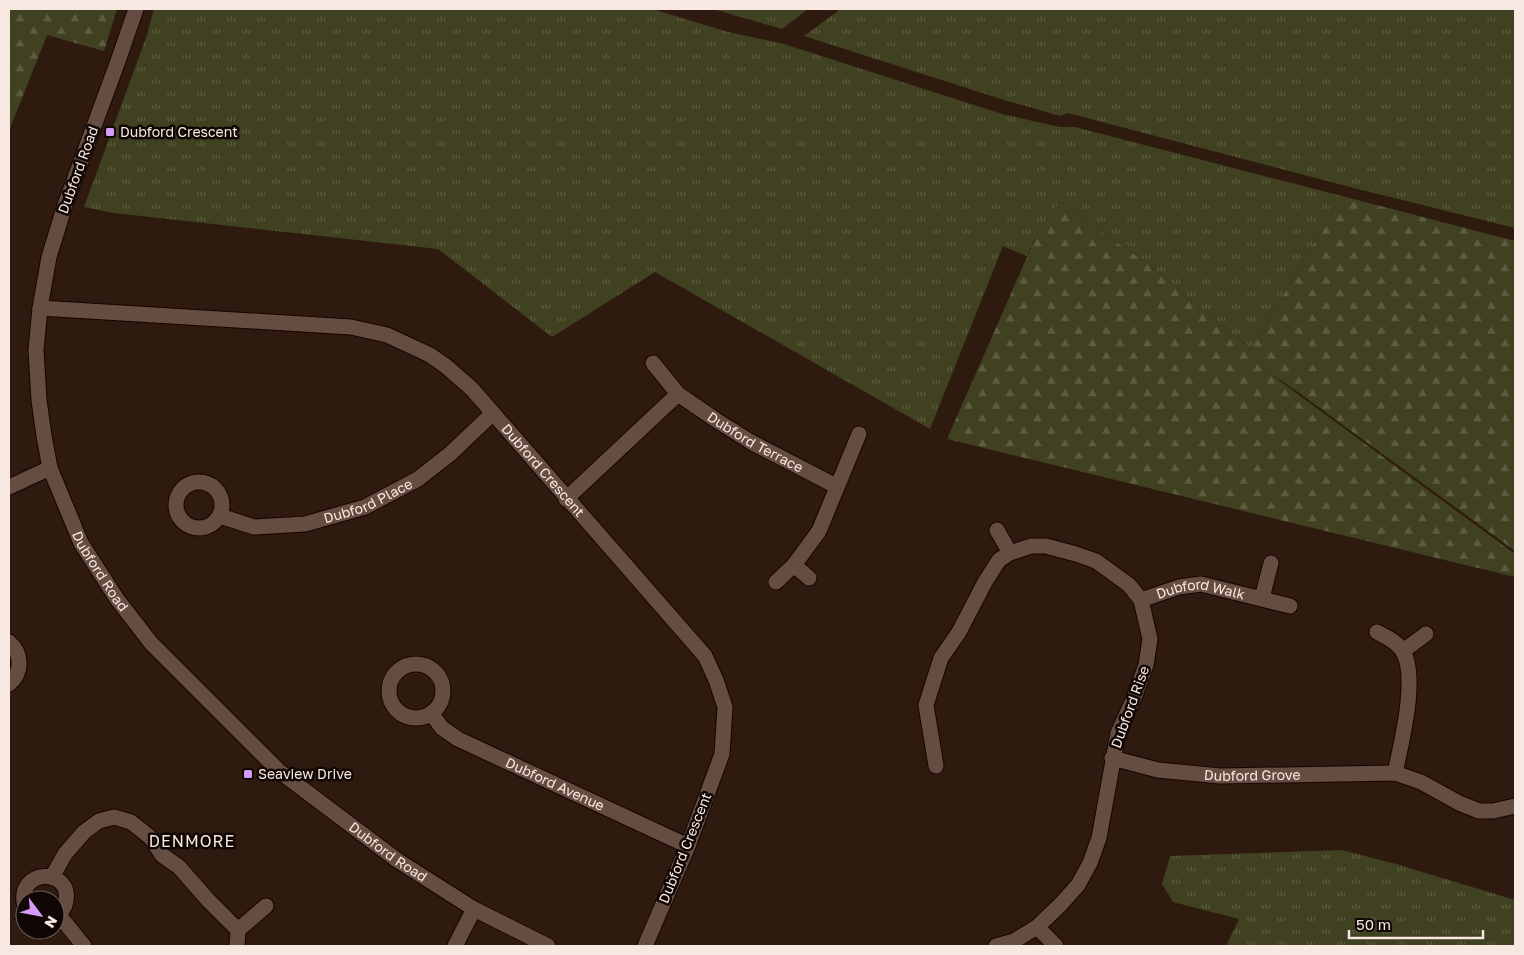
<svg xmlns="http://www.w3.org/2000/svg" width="1524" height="955" viewBox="0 0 1524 955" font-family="'Golos Text',sans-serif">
<defs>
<pattern id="grass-tufts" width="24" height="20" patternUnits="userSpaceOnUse" patternTransform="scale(1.25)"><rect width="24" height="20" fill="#404120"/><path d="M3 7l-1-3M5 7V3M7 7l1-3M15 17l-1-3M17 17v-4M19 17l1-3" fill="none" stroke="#5c5c40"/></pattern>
<pattern id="forest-firs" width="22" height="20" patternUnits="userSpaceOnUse" patternTransform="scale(1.25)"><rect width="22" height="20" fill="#404120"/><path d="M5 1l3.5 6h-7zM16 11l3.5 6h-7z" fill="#5c5c40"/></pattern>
</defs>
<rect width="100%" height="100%" fill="#2f1a10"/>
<path fill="url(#grass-tufts)" d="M 154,9 L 652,9 L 728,32 L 784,44 L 1002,114 L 1060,127 L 1075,127 L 1342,196 L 1251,349 L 1149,265 L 1060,202 L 1038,232 L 1027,256 L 1003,246 L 930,429 L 655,272 L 552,337 L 438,249 L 114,213 L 84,207 L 147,35 Z
M 713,9 L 808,9 L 782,29 Z
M 839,9 L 1515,9 L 1515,228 L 1354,188 L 1068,113 L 1060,116 L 1001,99 L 804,36 L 838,11 Z
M 1342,850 L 1396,864 L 1515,900 L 1515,946 L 1268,946 L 1266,945 L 1259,946 L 1226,946 L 1239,919 L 1173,902 L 1162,884 L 1170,856 Z"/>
<path fill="url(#forest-firs)" d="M 9,9 L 117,9 L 104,51 L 47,35 L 9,131 Z
M 1342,196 L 1515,241 L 1515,551 L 1298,392 L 1265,370 L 1515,554 L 1515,577 L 947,439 L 1038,232 L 1060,202 L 1149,265 L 1251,349 Z"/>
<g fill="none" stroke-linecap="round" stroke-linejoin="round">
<defs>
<g id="minor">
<path id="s1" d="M 136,9 L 118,61 L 65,205 L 49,257 L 40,308 L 36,350 L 39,400 L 44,436 L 50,468 L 81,543 L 117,599 L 151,643 L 279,771 L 397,860 L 474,909 L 548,946"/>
<path id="s2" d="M 40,308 L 351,327 L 387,335 L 430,355 L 447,367 L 472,389 L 705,656 L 716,680 L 725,707 L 722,754 L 688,846 L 645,946"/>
<path id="s3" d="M 653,363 L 678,394 L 716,420 L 751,442 L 836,486"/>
<circle cx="199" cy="505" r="23"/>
<path d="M 9,487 L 50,468"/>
<path d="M 566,499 L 678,394"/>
<path id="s4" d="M 220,516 L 254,527 L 305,524 L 365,507 L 418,479 L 451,453 L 492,414"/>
<path d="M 997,530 L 1010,553"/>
<path d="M 794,565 L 809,578"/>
<path d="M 776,582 L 794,565 L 819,531 L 859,434"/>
<path d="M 1262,598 L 1271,563"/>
<path id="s5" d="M 1141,600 L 1179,587 L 1201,584 L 1290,606"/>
<path d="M 1377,632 C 1386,637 1396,641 1402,650 C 1419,675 1401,744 1395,773"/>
<path d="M 9,642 C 22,653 23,672 9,684"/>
<path d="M 1403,651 L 1426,634"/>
<circle cx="416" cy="691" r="27"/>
<path id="s6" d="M 431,713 L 442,728 L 458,739 L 688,846"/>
<path id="s7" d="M 1112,758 L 1158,770 L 1220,776 L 1395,773 L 1421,782 L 1459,803 L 1479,811 L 1493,811 L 1515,806"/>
<path d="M 936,766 L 926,705 L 941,658 L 959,632 L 985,582 L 999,560 L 1010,553 L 1031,546 L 1046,546 L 1076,554 L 1096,561 L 1129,585 L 1141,600 L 1150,639 L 1146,665 L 1134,698 L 1118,733 L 1099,838 L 1090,863 L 1078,885 L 1060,905 L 1037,927 L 1014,941 L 996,946"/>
<path d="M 52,877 L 65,854 L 84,832 L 99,821 L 114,817 L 131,822 L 151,838 L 162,855 L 179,867 L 208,900 L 238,930"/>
<path d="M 25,906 C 15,868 72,867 66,901 C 65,908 61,913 55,916"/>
<path d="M 58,914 L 84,946"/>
<path d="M 1037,927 L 1056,946"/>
<path d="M 237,946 L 238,930 L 266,906"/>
<path d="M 455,946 L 474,909"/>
</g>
</defs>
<use href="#minor" stroke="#160500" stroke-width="17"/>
<use href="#minor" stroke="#654d41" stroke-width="15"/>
</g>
<g fill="#d59bfa" stroke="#100704" stroke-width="2">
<rect x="105" y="127" width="10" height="10" rx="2.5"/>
<rect x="243" y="769" width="10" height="10" rx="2.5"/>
</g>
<g text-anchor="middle" stroke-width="5" stroke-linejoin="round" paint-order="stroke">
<g font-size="14" fill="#f7e8e1" stroke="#100704" text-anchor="start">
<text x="120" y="137">Dubford Crescent</text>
<text x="258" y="779">Seaview Drive</text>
</g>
<g font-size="14" fill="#f7e8e1" stroke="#100704">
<text transform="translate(78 170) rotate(-70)" y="5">Dubford Road</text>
<text dy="5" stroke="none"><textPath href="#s3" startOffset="131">Dubford Terrace</textPath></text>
<text dy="5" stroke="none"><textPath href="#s2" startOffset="558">Dubford Crescent</textPath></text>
<text dy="5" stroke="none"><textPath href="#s4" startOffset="154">Dubford Place</textPath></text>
<text dy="5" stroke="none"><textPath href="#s1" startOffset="591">Dubford Road</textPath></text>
<text dy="5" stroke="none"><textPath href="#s5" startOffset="62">Dubford Walk</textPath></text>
<text transform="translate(1130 707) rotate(-70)" y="5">Dubford Rise</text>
<text dy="5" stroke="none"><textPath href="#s7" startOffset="142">Dubford Grove</textPath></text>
<text dy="5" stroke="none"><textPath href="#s6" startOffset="145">Dubford Avenue</textPath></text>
<text transform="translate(685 848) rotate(-68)" y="5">Dubford Crescent</text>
<text dy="5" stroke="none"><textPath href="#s1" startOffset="996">Dubford Road</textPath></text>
</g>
<g font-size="16" letter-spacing="1" fill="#f7e8e1" stroke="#100704">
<text x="192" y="847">DENMORE</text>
</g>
</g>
<rect width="1524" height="955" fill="none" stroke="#f7e8e1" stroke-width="20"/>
<g transform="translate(40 915) rotate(122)"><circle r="24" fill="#100704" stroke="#6c615c"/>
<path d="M0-4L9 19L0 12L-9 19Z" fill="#d59bfa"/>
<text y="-8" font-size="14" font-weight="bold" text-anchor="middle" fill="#f7e8e1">N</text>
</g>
<path d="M1349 930v8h134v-8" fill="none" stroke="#f7e8e1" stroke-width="2.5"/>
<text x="1356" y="930" font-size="15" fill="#f7e8e1" stroke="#100704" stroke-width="4" paint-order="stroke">50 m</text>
</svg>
